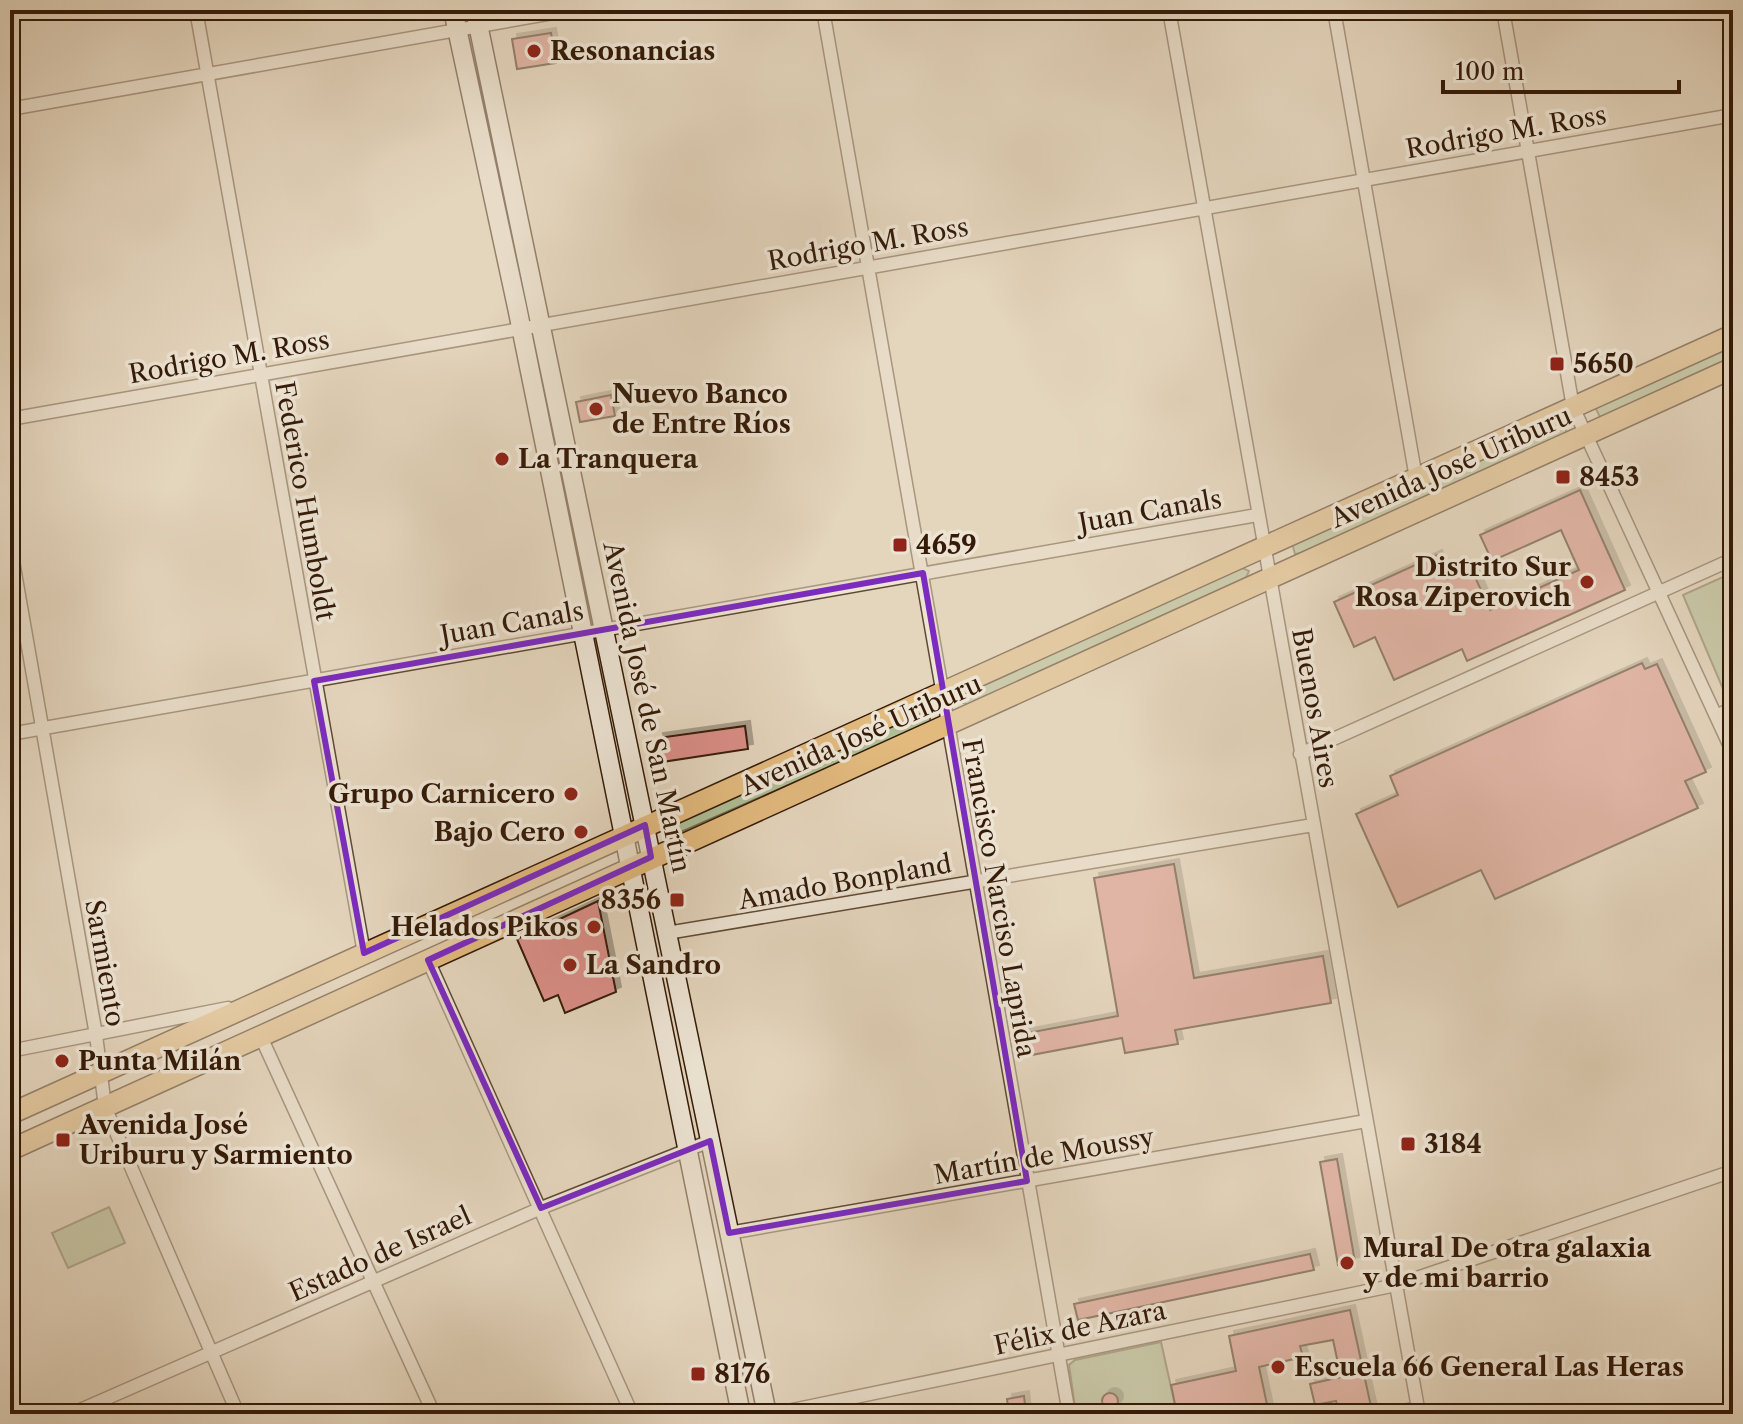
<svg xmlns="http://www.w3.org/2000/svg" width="1743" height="1424" viewBox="0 0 1743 1424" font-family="'Libre Caslon Text',serif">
<defs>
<filter id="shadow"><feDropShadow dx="5" dy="-5" stdDeviation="0" flood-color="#0004"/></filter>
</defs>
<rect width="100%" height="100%" fill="#e4d5bd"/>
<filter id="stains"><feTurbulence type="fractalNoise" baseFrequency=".0025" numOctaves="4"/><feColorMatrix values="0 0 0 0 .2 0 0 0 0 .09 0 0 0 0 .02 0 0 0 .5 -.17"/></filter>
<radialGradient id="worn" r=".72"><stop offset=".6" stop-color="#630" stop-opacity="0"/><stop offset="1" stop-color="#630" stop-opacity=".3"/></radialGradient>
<path fill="#aebe96" stroke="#716c4e" stroke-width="2" d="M 1733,343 L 1733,360 L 1601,419 L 1596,409 L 1602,401 Z
M 1562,423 L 1566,424 L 1566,433 L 1301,553 L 1295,554 L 1292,543 Z
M 1238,566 L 1249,571 L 1246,578 L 1238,582 L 969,705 L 963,703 L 962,693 Z
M 1725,576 L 1733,595 L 1733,693 L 1726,696 L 1683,595 Z
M 930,708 L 930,723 L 672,836 L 668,834 L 667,828 Z
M 109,1207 L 125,1243 L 68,1268 L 52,1233 Z
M 1161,1342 L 1177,1414 L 1076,1414 L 1069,1365 L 1075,1360 Z
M 1410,1403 L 1412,1414 L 1358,1414 Z"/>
<path fill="#db8e88" stroke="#341a07" stroke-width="2" filter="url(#shadow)" d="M 551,33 L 556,63 L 517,69 L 512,39 Z
M 611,395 L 615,416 L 580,422 L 576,402 Z
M 1580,490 L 1625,590 L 1467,661 L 1462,649 L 1394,680 L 1375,637 L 1354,647 L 1334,602 L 1437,555 L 1447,579 L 1471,568 L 1490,610 L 1579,570 L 1561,530 L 1492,561 L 1480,535 Z
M 1642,663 L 1645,669 L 1657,664 L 1706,772 L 1685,781 L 1698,808 L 1495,899 L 1481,870 L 1398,907 L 1356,814 L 1398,795 L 1390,776 Z
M 745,726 L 748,749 L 662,762 L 658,738 Z
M 1174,864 L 1194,978 L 1323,956 L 1331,1003 L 1175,1030 L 1178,1044 L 1125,1053 L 1122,1038 L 1021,1057 L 1017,1035 L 1118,1016 L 1094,878 Z
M 598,901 L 616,992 L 565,1013 L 558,995 L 544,1001 L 517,939 Z
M 1337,1159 L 1355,1262 L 1338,1265 L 1320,1162 Z
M 1310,1254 L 1314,1270 L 1078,1320 L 1074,1304 Z
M 1350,1310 L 1372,1411 L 1339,1414 L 1336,1401 L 1315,1405 L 1310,1384 L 1341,1377 L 1333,1340 L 1300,1346 L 1303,1357 L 1259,1367 L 1269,1414 L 1177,1414 L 1171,1385 L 1236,1371 L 1229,1336 Z
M1102 1401a8 8 0 1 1 16 0a8 8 0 1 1-16 0Z
M 1024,1396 L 1026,1414 L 1009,1414 L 1007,1399 Z"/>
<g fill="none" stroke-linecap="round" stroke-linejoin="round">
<defs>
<path id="minor" d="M 196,10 L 364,953
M 823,10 L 1069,1414
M 1169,10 L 1419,1414
M 1334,10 L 1416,478
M 1503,10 L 1573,407 L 1733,753
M 10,109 L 570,10
M 10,419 L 1733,115
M 10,544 L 96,1035 L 105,1107 L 238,1414
M 1716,716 L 1733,708
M 10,734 L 1257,515
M 1300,754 L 1733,559
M 667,933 L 1313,825
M 428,960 L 632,1414
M 261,1037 L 434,1414
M 10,1051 L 228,1008
M 729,1233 L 1366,1121
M 71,1414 L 541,1208 L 710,1141
M 773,1414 L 1396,1285 L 1733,1171"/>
<path id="secondary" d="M 453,10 L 517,307 L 741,1414
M 475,10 L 767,1414"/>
<path id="primary" d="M 10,1114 L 1733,335
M 10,1150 L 1733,368"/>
</defs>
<use href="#minor" stroke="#604934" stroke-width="15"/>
<use href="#secondary" stroke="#341a07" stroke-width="21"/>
<use href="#primary" stroke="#341a07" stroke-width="23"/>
<use href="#minor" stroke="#ede4d4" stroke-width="12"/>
<use href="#secondary" stroke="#ede4d4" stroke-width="18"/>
<use href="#primary" stroke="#e2ba7e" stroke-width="20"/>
</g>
<path d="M0 0H1743V1424H0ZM 923,573 L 1027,1181 L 729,1233 L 710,1141 L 541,1208 L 428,960 L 651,857 L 645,825 L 364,953 L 314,681 Z" fill="#e4d5bd" fill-opacity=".55" fill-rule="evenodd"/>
<path fill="none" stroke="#7b2cbf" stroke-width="6" stroke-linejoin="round" d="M 923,573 L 1027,1181 L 729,1233 L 710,1141 L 541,1208 L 428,960 L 651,857 L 645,825 L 364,953 L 314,681 Z"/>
<g fill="#8f2418" stroke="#ede4d4" stroke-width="3">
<circle cx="534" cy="51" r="8"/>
<rect x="1549" y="356" width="16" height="16" rx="4"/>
<circle cx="596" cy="409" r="8"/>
<circle cx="502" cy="459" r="8"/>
<rect x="1555" y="469" width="16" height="16" rx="4"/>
<rect x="892" y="537" width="16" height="16" rx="4"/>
<circle cx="1587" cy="582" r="8"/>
<circle cx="571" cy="794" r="8"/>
<circle cx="581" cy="832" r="8"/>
<rect x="669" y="892" width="16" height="16" rx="4"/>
<circle cx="594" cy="927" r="8"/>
<circle cx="570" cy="965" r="8"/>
<circle cx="62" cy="1061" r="8"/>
<rect x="55" y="1132" width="16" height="16" rx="4"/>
<rect x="1400" y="1136" width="16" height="16" rx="4"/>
<circle cx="1347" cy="1263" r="8"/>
<circle cx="1278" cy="1367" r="8"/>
<rect x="690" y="1366" width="16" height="16" rx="4"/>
</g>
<g text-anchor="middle" stroke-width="7" stroke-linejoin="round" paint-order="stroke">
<g font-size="26" font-weight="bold" fill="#341a07" stroke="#ede4d4" text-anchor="start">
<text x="550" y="60">Resonancias</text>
<text x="1573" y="373">5650</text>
<text x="612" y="403">Nuevo Banco<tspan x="612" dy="30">de Entre Ríos</tspan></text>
<text x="518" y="468">La Tranquera</text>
<text x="1579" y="486">8453</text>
<text x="916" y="554">4659</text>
<text x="1571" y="576" text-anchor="end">Distrito Sur<tspan x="1571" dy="30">Rosa Ziperovich</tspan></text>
<text x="555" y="803" text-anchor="end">Grupo Carnicero</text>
<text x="565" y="841" text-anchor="end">Bajo Cero</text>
<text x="661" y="909" text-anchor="end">8356</text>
<text x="578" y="936" text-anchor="end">Helados Pikos</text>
<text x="586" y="974">La Sandro</text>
<text x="78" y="1070">Punta Milán</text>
<text x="79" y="1134">Avenida José<tspan x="79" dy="30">Uriburu y Sarmiento</tspan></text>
<text x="1424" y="1153">3184</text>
<text x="1363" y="1257">Mural De otra galaxia<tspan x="1363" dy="30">y de mi barrio</tspan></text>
<text x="1294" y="1376">Escuela 66 General Las Heras</text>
<text x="714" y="1383">8176</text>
</g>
<g font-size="26" fill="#341a07" stroke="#ede4d4">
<text transform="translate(1506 132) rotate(-10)" y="9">Rodrigo M. Ross</text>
<text transform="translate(868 244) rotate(-10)" y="9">Rodrigo M. Ross</text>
<text transform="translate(229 357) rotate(-10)" y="9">Rodrigo M. Ross</text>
<text transform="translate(1451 467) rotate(-24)" y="9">Avenida José Uriburu</text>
<text transform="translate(305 501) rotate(80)" y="9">Federico Humboldt</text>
<text transform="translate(1150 511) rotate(-10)" y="9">Juan Canals</text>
<text transform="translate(512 623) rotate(-10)" y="9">Juan Canals</text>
<text transform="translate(647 707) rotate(78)" y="9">Avenida José de San Martín</text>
<text transform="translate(1315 708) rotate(80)" y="9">Buenos Aires</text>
<text transform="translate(861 735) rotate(-24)" y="9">Avenida José Uriburu</text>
<text transform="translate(845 882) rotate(-10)" y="9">Amado Bonpland</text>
<text transform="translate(999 898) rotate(80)" y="9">Francisco Narciso Laprida</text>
<text transform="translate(105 963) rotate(80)" y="9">Sarmiento</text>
<text transform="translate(1044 1156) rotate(-10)" y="9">Martín de Moussy</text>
<text transform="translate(380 1254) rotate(-24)" y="9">Estado de Israel</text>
<text transform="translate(1080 1328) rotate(-12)" y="9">Félix de Azara</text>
</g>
</g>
<rect width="1743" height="1424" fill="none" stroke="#e4d5bd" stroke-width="40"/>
<rect x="12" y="12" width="1719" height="1400" fill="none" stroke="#341a07" stroke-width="4"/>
<rect x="20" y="20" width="1703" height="1384" fill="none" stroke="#341a07" stroke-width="2"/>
<path d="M1443 80v12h236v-12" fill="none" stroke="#341a07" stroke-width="4"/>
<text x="1455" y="80" font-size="24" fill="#341a07" stroke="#ede4d4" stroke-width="6" paint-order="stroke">100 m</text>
<rect width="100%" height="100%" filter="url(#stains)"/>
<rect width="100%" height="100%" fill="url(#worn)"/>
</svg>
